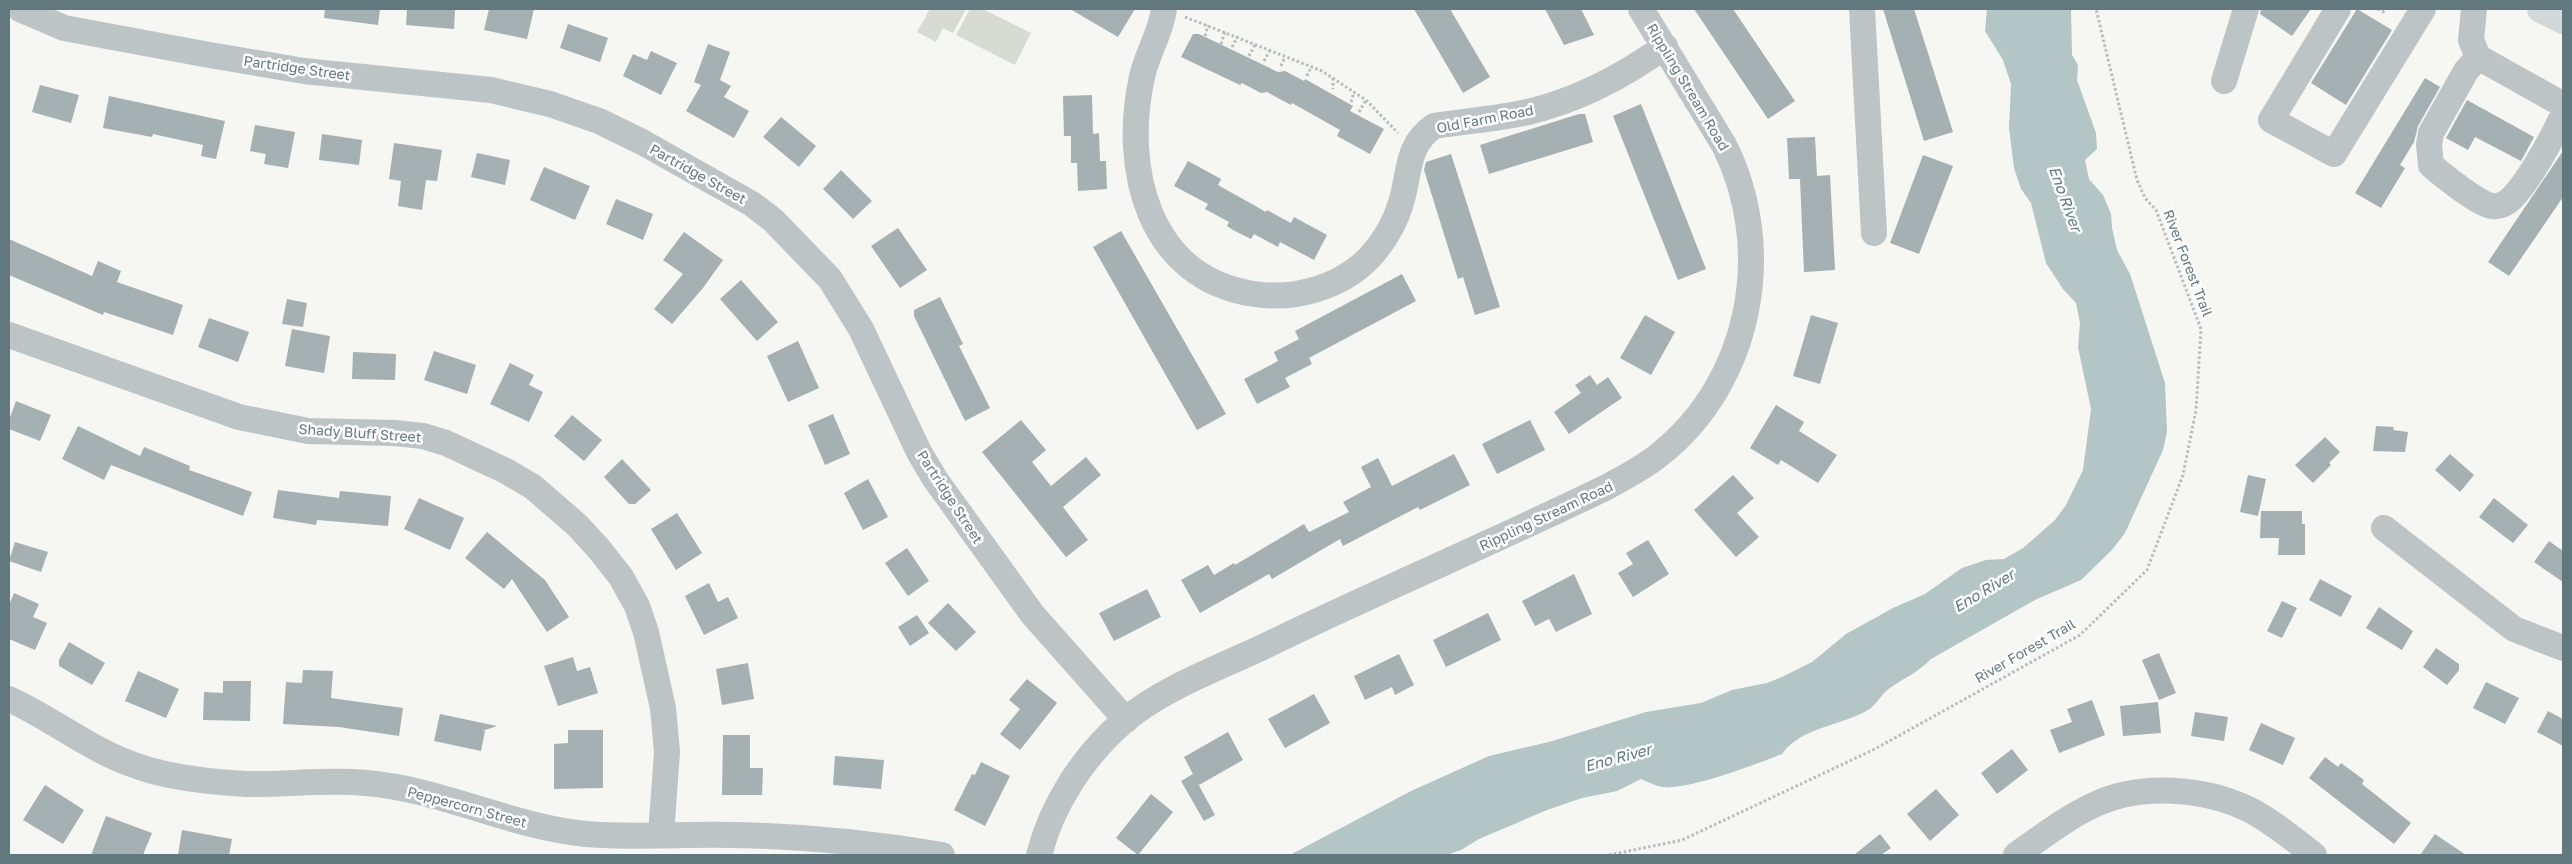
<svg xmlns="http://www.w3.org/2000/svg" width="2572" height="864" viewBox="0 0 2572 864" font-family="'Golos Text',sans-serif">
<rect width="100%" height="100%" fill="#f6f6f3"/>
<path fill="#d7dbd2" d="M 930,9 L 966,9 L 953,33 L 943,28 L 936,42 L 917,32 Z
M 970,9 L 983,9 L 1031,33 L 1015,65 L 956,35 Z"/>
<path fill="#b3c5c5" d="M 1987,9 L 2071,9 L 2072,55 L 2078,65 L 2077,80 L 2096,133 L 2097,149 L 2085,160 L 2089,179 L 2103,195 L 2111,214 L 2112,228 L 2117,250 L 2130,274 L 2165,383 L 2167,432 L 2163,450 L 2125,533 L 2112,550 L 2081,580 L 2035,600 L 1931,659 C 1919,672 1904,678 1890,688 C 1882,693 1878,702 1871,708 C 1845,726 1801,726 1782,754 C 1756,764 1690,790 1663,787 C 1656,786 1648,782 1641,779 L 1617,791 L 1582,798 L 1547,810 L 1479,839 L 1461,850 L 1447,855 L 1290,855 L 1411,791 L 1489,756 L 1549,742 L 1646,712 L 1701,703 L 1732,690 L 1767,683 L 1784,676 L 1812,662 L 1846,634 L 1893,608 L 1925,594 L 1962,568 L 1986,560 L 2004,559 L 2023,548 L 2055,520 L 2066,505 L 2083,470 L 2091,409 L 2078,347 L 2080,323 L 2076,303 L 2063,289 L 2046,263 L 2031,203 L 2021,189 L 2014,168 L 2009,128 L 2011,84 L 2003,60 L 1985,31 Z"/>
<path fill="#a4b0b2" d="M 325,9 L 380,9 L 378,25 L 324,18 Z
M 407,9 L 455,9 L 454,29 L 406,25 Z
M 489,9 L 534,9 L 527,39 L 484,30 Z
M 1070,9 L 1135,9 L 1118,37 Z
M 1414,9 L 1450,9 L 1490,77 L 1463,93 Z
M 1545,9 L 1581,9 L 1594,35 L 1564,45 Z
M 1694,9 L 1733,9 L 1795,101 L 1768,119 Z
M 1883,9 L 1914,9 L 1953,132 L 1924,141 Z
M 2261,9 L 2311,9 L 2292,36 L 2260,14 Z
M 2357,9 L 2392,30 L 2346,105 L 2311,83 Z
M 568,24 L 608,38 L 600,62 L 560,48 Z
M 1193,34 L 1199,34 L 1278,72 L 1285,71 L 1304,81 L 1305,79 L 1353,106 L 1350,111 L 1384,129 L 1370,154 L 1337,136 L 1340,130 L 1292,103 L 1291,105 L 1267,92 L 1261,93 L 1242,83 L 1240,85 L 1181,57 Z
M 708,44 L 730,52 L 720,80 L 731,86 L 724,97 L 749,111 L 734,138 L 686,111 L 701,85 L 694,82 Z
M 651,51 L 677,63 L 661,95 L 623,76 L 633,54 L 647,60 Z
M 2425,78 L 2440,87 L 2418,126 L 2414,142 L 2400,165 L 2405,168 L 2381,208 L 2355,193 Z
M 40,85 L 79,95 L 71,123 L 32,112 Z
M 1092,95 L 1093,134 L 1099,133 L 1100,161 L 1106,161 L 1107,189 L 1078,191 L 1077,163 L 1071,163 L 1071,136 L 1064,136 L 1063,96 Z
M 109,96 L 225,121 L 216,159 L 201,156 L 203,145 L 153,134 L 152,137 L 103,128 Z
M 2467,100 L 2534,137 L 2521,161 L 2475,137 L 2468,150 L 2446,138 Z
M 1641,104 L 1706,269 L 1678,280 L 1613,116 Z
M 1579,114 L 1585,114 L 1593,142 L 1489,174 L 1480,145 Z
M 781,117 L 816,146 L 799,167 L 763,137 Z
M 255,125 L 295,132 L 288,168 L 264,164 L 266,154 L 250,151 Z
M 322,134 L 362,140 L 359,165 L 319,160 Z
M 1815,137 L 1817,176 L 1830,175 L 1835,270 L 1804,272 L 1800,179 L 1789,179 L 1787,138 Z
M 394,143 L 442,150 L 437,181 L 426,180 L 422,210 L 398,206 L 401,181 L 389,179 Z
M 2563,151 L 2563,197 L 2509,276 L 2488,262 Z
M 477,153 L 510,160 L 505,185 L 471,177 Z
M 1451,154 L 1500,307 L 1475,315 L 1463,277 L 1458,279 L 1424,170 L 1426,162 Z
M 1923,155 L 1953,166 L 1919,254 L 1890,243 Z
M 1188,161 L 1221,179 L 1218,185 L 1266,212 L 1267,210 L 1291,223 L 1294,217 L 1327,235 L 1314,260 L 1280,242 L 1278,247 L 1254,234 L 1251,239 L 1233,230 L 1227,226 L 1229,222 L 1205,209 L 1208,204 L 1174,186 Z
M 544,167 L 590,186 L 575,220 L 530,200 Z
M 841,170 L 872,201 L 853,219 L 823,189 Z
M 616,199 L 653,214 L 643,240 L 606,224 Z
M 898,228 L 927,270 L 900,288 L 871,246 Z
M 1121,231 L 1226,414 L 1197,430 L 1093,247 Z
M 684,232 L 723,260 L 703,288 L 672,324 L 654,309 L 683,274 L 663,260 Z
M 9,239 L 92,276 L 98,261 L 121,271 L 117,282 L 183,305 L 173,335 L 104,312 L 103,315 L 9,275 Z
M 1402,274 L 1416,301 L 1309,358 L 1312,364 L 1285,378 L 1290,387 L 1257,404 L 1244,379 L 1278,361 L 1274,352 L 1299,339 L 1295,331 Z
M 741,280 L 778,322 L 757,341 L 720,299 Z
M 940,297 L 963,344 L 959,346 L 990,408 L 965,421 L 914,316 L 914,310 Z
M 287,299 L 307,303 L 303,327 L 282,324 Z
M 1645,315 L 1675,332 L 1651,375 L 1620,358 Z
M 1811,315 L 1838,323 L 1820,384 L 1793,376 Z
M 209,318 L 249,332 L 238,362 L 198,347 Z
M 292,329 L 330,336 L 324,373 L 285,366 Z
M 798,341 L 819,388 L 788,402 L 767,356 Z
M 434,351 L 476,365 L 467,394 L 424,380 Z
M 353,352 L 396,354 L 395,380 L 352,379 Z
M 510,363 L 534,375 L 529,385 L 543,392 L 529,422 L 490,404 Z
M 1590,375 L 1597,385 L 1608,377 L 1622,398 L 1569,434 L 1554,412 L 1581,393 L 1575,385 Z
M 16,401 L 51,415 L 40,441 L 9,429 L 9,420 Z
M 1776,405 L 1804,422 L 1799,431 L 1837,455 L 1818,483 L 1781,460 L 1778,465 L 1750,448 Z
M 833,414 L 850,454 L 825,465 L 808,425 Z
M 572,415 L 602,440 L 584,461 L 554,436 Z
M 1021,420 L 1046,450 L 1032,462 L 1051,486 L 1086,457 L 1101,475 L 1063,507 L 1088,540 L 1066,557 L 982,452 Z
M 1530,420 L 1545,450 L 1497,474 L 1482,444 Z
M 78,426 L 140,456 L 144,447 L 190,466 L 189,470 L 252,492 L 243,516 L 111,465 L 104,480 L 62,459 Z
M 2376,426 L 2394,427 L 2393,430 L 2408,432 L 2405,452 L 2373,451 Z
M 2325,437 L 2340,452 L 2329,463 L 2331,465 L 2313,483 L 2295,465 Z
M 1454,454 L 1470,485 L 1420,510 L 1418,507 L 1343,546 L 1340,539 L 1272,579 L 1269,574 L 1200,613 L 1181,580 L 1208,565 L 1214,575 L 1234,563 L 1235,565 L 1304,524 L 1309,532 L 1349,512 L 1343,502 L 1371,487 L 1361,467 L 1378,458 L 1392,486 Z
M 2450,454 L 2474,475 L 2460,492 L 2435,470 Z
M 622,459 L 651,490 L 635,504 L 629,504 L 604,477 Z
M 1733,475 L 1754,498 L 1737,513 L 1759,537 L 1736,557 L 1694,510 Z
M 2248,475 L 2266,479 L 2258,516 L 2240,512 Z
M 868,479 L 888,517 L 863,530 L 844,493 Z
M 278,490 L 339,498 L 340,491 L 391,496 L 388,526 L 317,520 L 316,525 L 273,518 Z
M 419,498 L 464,518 L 450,550 L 404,529 Z
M 2494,498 L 2528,525 L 2513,543 L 2479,517 Z
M 2261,511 L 2302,511 L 2302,524 L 2305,524 L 2305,555 L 2278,555 L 2279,538 L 2260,538 Z
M 677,513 L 702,553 L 676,570 L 651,529 Z
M 487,532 L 545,580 L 569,617 L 547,632 L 512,579 L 504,589 L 465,558 Z
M 1648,540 L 1669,574 L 1633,597 L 1618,573 L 1633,564 L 1626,553 Z
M 2549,541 L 2563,551 L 2563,582 L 2534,562 Z
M 15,542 L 48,552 L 41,572 L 9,561 Z
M 907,548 L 929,581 L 908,596 L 885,563 Z
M 1574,574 L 1592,614 L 1556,632 L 1549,619 L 1535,626 L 1522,601 Z
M 2320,579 L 2352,596 L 2341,617 L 2309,600 Z
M 709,583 L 718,602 L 728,597 L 738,618 L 704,635 L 685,596 Z
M 1147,589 L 1161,617 L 1114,641 L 1099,613 Z
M 14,593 L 39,604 L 33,617 L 47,623 L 35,650 L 9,639 L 9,605 Z
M 2282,601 L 2297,608 L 2282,638 L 2267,631 Z
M 948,603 L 976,632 L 956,651 L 928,623 Z
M 2379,607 L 2413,631 L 2402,650 L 2366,628 Z
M 1488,613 L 1501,640 L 1446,667 L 1433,640 Z
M 917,615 L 929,633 L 910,646 L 898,627 Z
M 69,642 L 105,663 L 92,685 L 59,666 L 59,660 Z
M 2436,648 L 2459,664 L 2459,670 L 2447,685 L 2423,667 Z
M 2159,653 L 2176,693 L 2159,700 L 2142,660 Z
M 1399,654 L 1414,685 L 1395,695 L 1392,687 L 1365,700 L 1354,676 Z
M 573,657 L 577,671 L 590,667 L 598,693 L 558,706 L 544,666 Z
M 748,663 L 754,699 L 722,705 L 716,669 Z
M 303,670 L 333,671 L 331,698 L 403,708 L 399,736 L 339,727 L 283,724 L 286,682 L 302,683 Z
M 138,671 L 179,689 L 166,718 L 125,701 Z
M 1027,679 L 1057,703 L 1020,750 L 1000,734 L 1020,709 L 1009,700 Z
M 223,681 L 251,681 L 250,721 L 203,720 L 204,692 L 223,693 Z
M 2486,682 L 2519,698 L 2505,724 L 2473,708 Z
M 1314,694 L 1330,723 L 1285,748 L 1268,719 Z
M 2092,700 L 2105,735 L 2059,753 L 2050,730 L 2072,722 L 2067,709 Z
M 2158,702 L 2161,733 L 2123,736 L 2120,706 Z
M 2548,711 L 2563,719 L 2563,746 L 2537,732 Z
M 2195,712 L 2228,717 L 2224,741 L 2191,736 Z
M 440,714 L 497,726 L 482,731 L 485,731 L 481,751 L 434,741 Z
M 2261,723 L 2295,738 L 2283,765 L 2249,750 Z
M 568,730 L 603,730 L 603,788 L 554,789 L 554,744 L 568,743 Z
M 1228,732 L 1243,760 L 1199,785 L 1196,780 L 1215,815 L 1204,821 L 1181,781 L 1193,774 L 1184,757 Z
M 723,735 L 750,735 L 750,768 L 763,768 L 762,795 L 722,795 Z
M 2012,749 L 2028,770 L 1997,794 L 1981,773 Z
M 835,756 L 884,760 L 881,789 L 833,785 Z
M 2325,757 L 2338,767 L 2341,763 L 2364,780 L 2362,784 L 2411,823 L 2394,844 L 2309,778 Z
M 981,762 L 1010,776 L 985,826 L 954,810 L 972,774 L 975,775 Z
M 45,785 L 84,810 L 63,844 L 23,820 Z
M 1936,789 L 1959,815 L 1930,841 L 1907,814 Z
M 1151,794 L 1173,812 L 1138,855 L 1116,838 Z
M 106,816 L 152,833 L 143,855 L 91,855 Z
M 182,830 L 232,839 L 229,855 L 178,855 Z
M 1880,834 L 1891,848 L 1881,855 L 1854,855 Z
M 2435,834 L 2466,855 L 2420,855 Z"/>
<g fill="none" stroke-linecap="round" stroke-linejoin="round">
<path stroke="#b7bcbe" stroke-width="3" stroke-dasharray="2.5 2.5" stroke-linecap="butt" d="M 2378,9 L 2383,12 L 2385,9
M 1185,17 L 1322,71 L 1366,100 L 1398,133
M 1205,36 L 1208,25
M 1221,44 L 1225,31
M 1232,47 L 1238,36
M 1249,56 L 1255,45
M 1264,61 L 1270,50
M 1281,66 L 1285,57
M 1307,76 L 1311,67
M 1333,78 L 1333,89
M 1351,102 L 1354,92
M 1359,112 L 1366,100
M 1609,855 L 1682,840 L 1875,749 L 2080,635 L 2147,570 L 2183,475 L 2196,410 L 2201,329 L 2156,210 L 2145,198 L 2137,180 L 2096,9"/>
<path stroke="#bdc4c6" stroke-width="26" d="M 20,9 L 64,28 L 204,54 L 304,71 L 491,90 L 550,104 L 599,121 L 642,142 L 752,204 L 773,220 L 830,279 L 861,329 L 919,452 L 935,479 L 1033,615 L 1126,720
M 1164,9 C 1161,33 1147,53 1142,77 C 1122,167 1147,278 1254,294 C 1294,300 1340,288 1369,258 C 1383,243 1395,223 1401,203 C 1410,173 1406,145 1434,126 C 1465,121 1498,119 1528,112 C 1578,100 1624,76 1665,46
M 1862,9 L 1874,233
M 2338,9 L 2271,120 L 2334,154 L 2423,9
M 2474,9 L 2471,40 L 2478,57 L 2560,103 L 2563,102
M 2478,57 L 2466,71 L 2431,133 L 2429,145 L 2431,165 C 2441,174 2481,206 2492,206 C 2500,207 2507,203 2512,198 C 2529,181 2553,137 2563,115
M 2224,81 L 2246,9
M 9,335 L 239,417 L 308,431 L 395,433 L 423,436 L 446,443 L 506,471 L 533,487 L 577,525 L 599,549 L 621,577 L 637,606 L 646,632 L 663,708 L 667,752 L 661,835
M 2384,528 L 2514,629 L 2563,648
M 9,699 C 53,719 91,751 137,766 C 170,778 210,782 246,784 C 286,785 326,779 366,783 C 442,789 511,827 586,834 C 634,838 683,834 731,835 C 802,836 872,843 942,855
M 1039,855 C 1052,804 1084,755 1125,720 C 1165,687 1219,668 1265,646 C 1378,591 1494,542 1607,487 C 1625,477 1643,468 1659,455 C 1752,382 1776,248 1724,145 L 1641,9
M 2016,855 C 2042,837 2067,817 2096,804 C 2142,783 2204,788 2248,809 C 2272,821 2293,839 2314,855"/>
<path stroke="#d2d9db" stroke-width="28" d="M 2541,9 L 2563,20"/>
</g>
<g text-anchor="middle" stroke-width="5" stroke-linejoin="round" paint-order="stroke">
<g font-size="14" fill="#61787e" stroke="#fff">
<text transform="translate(297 68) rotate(8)" y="5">Partridge Street</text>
<text transform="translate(1688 87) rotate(59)" y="5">Rippling Stream Road</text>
<text transform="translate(1485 119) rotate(-11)" y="5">Old Farm Road</text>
<text transform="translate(698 174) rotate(29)" y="5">Partridge Street</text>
<text transform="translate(2188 263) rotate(69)" y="5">River Forest Trail</text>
<text transform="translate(360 433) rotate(4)" y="5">Shady Bluff Street</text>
<text transform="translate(950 497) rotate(57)" y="5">Partridge Street</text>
<text transform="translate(1546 516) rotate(-25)" y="5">Rippling Stream Road</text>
<text transform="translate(2025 651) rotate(-30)" y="5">River Forest Trail</text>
<text transform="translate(467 807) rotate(15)" y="5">Peppercorn Street</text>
</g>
<g font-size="15" font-style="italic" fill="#5c7879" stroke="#fff">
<text transform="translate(2065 199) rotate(70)" y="5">Eno River</text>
<text transform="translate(1984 591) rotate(-31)" y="5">Eno River</text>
<text transform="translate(1618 758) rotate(-15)" y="5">Eno River</text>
</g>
</g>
<rect width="2572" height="864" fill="none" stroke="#61787e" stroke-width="20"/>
</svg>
